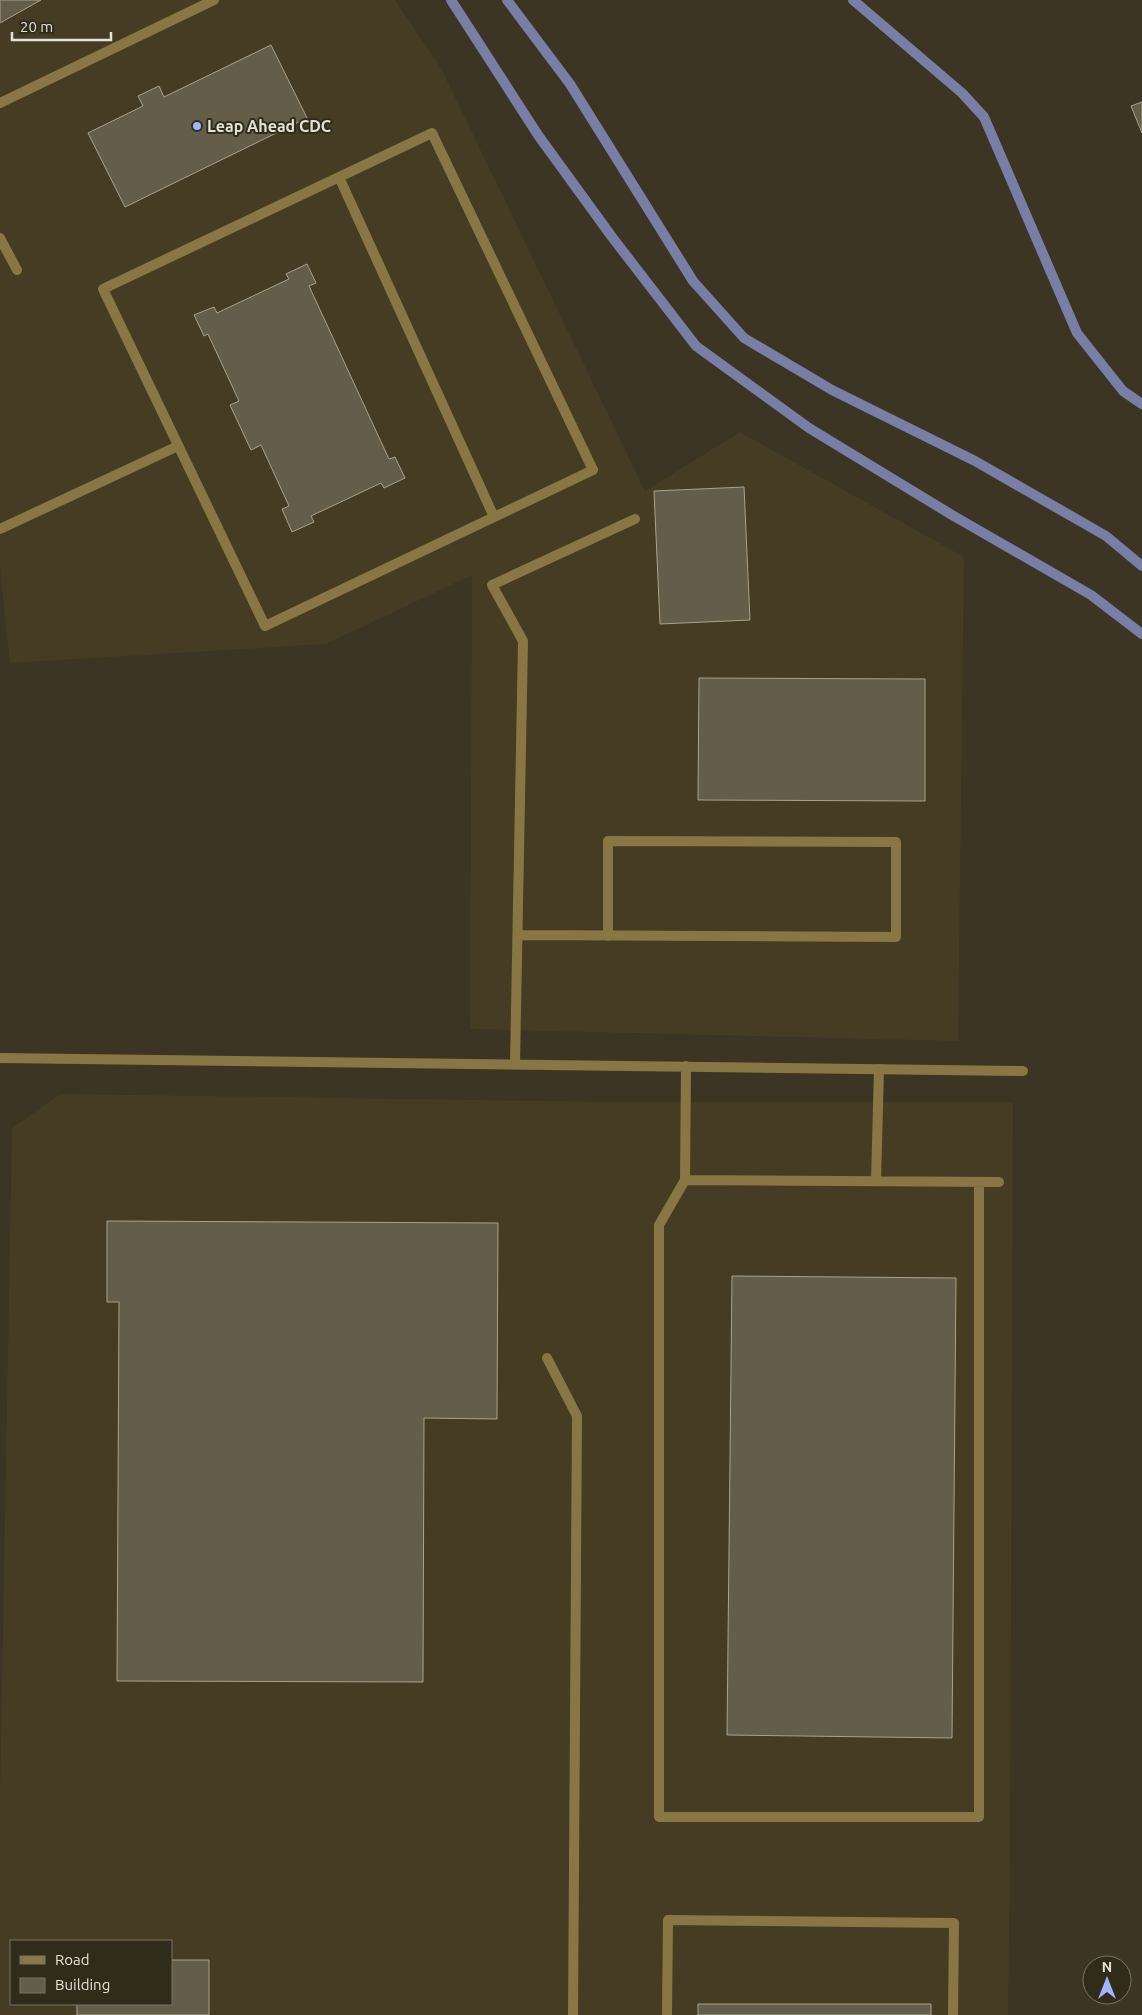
<svg xmlns="http://www.w3.org/2000/svg" width="1142" height="2015" viewBox="0 0 1142 2015" font-family="Ubuntu,sans-serif">
<rect width="100%" height="100%" fill="#3c3523"/>
<path fill="#453c23" fill-rule="evenodd" d="M 0,0 L 395,0 L 441,68 L 645,491 L 740,432 L 964,557 L 958,1041 L 470,1029 L 472,575 L 326,644 L 10,663 L 0,569 Z
M 60,1094 L 617,1102 L 1013,1102 L 1010,1859 L 1008,2015 L 0,2015 L 0,1796 L 12,1128 ZM 11,1941 L 171,1941 L 171,2004 L 11,2004 Z"/>
<g fill="none" stroke-linecap="round" stroke-linejoin="round">
<path stroke="#787ea6" stroke-width="10" d="M 451,0 L 538,135 L 612,237 L 696,346 L 809,428 L 952,515 L 1091,595 L 1142,634
M 507,0 L 570,84 L 693,281 L 744,338 L 832,390 L 975,461 L 1106,536 L 1142,566
M 853,0 L 962,93 L 984,117 L 1077,333 L 1123,391 L 1142,404"/>
</g>
<path fill="#635d49" stroke="#aaa28d" d="M 0,0 L 41,0 L 0,23 Z
M 271,45 L 307,118 L 125,207 L 88,133 L 143,106 L 138,96 L 159,86 L 164,97 Z
M 1142,102 L 1142,133 L 1131,106 Z
M 307,264 L 316,283 L 309,286 L 389,459 L 395,457 L 405,478 L 384,488 L 381,483 L 311,516 L 314,522 L 292,532 L 282,509 L 289,506 L 261,445 L 251,450 L 230,405 L 239,401 L 208,334 L 204,336 L 194,315 L 214,307 L 217,313 L 289,279 L 286,274 Z
M 744,487 L 750,620 L 660,624 L 654,491 Z
M 699,678 L 925,679 L 925,801 L 698,800 Z
M 107,1221 L 498,1223 L 497,1419 L 424,1418 L 423,1682 L 117,1681 L 119,1302 L 107,1302 Z
M 732,1276 L 956,1278 L 952,1738 L 727,1735 Z
M 171,1960 L 209,1960 L 209,2015 L 77,2015 L 77,2004 L 171,2004 Z
M 698,2004 L 931,2004 L 931,2015 L 698,2015 Z"/>
<g fill="none" stroke-linecap="round" stroke-linejoin="round">
<path stroke="#874" stroke-width="10" d="M 0,103 L 214,0
M 432,133 L 593,470 L 265,626 L 103,289 Z
M 339,177 L 494,517
M 0,238 L 17,270
M 0,529 L 178,446
M 518,935 L 896,937 L 896,842 L 608,841 L 608,936
M 515,1064 L 523,641 L 492,585 L 635,519
M 686,1066 L 685,1180 L 999,1182
M 685,1180 L 659,1225 L 659,1817 L 979,1817 L 979,1182
M 876,1181 L 879,1069
M 547,1358 L 577,1416 L 573,2015
M 667,2015 L 668,1920 L 954,1923 L 953,2015"/>
<path stroke="#874" stroke-width="10" d="M 0,1058 L 1023,1071"/>
</g>
<circle fill="#a3b2fd" stroke="#312b19" stroke-width="2" cx="197" cy="126" r="5"/>
<g text-anchor="middle" stroke-width="4" stroke-linejoin="round" paint-order="stroke">
<g font-size="16" font-weight="bold" fill="#e5e1d6" stroke="#312b19" text-anchor="start">
<text x="207" y="132">Leap Ahead CDC</text>
</g>
</g>
<rect x="10" y="1940" width="162" height="65" fill="#312b19" stroke="#797465"/>
<rect x="20" y="1956" width="25" height="8" fill="#887744" stroke="#797465"/>
<text x="55" y="1965" font-size="15" fill="#e5e1d6">Road</text>
<rect x="20" y="1978" width="25" height="15" fill="#635d49" stroke="#797465"/>
<text x="55" y="1990" font-size="15" fill="#e5e1d6">Building</text>
<g transform="translate(1107 1980)"><circle r="24" fill="#312b19" stroke="#797465"/>
<path d="M0-4L9 19L0 12L-9 19Z" fill="#a3b2fd"/>
<text y="-8" font-size="14" font-weight="bold" text-anchor="middle" fill="#e5e1d6">N</text>
</g>
<path d="M12 32v8h99v-8" fill="none" stroke="#e5e1d6" stroke-width="2.5"/>
<text x="20" y="32" font-size="15" fill="#e5e1d6" stroke="#312b19" stroke-width="4" paint-order="stroke">20 m</text>
</svg>
